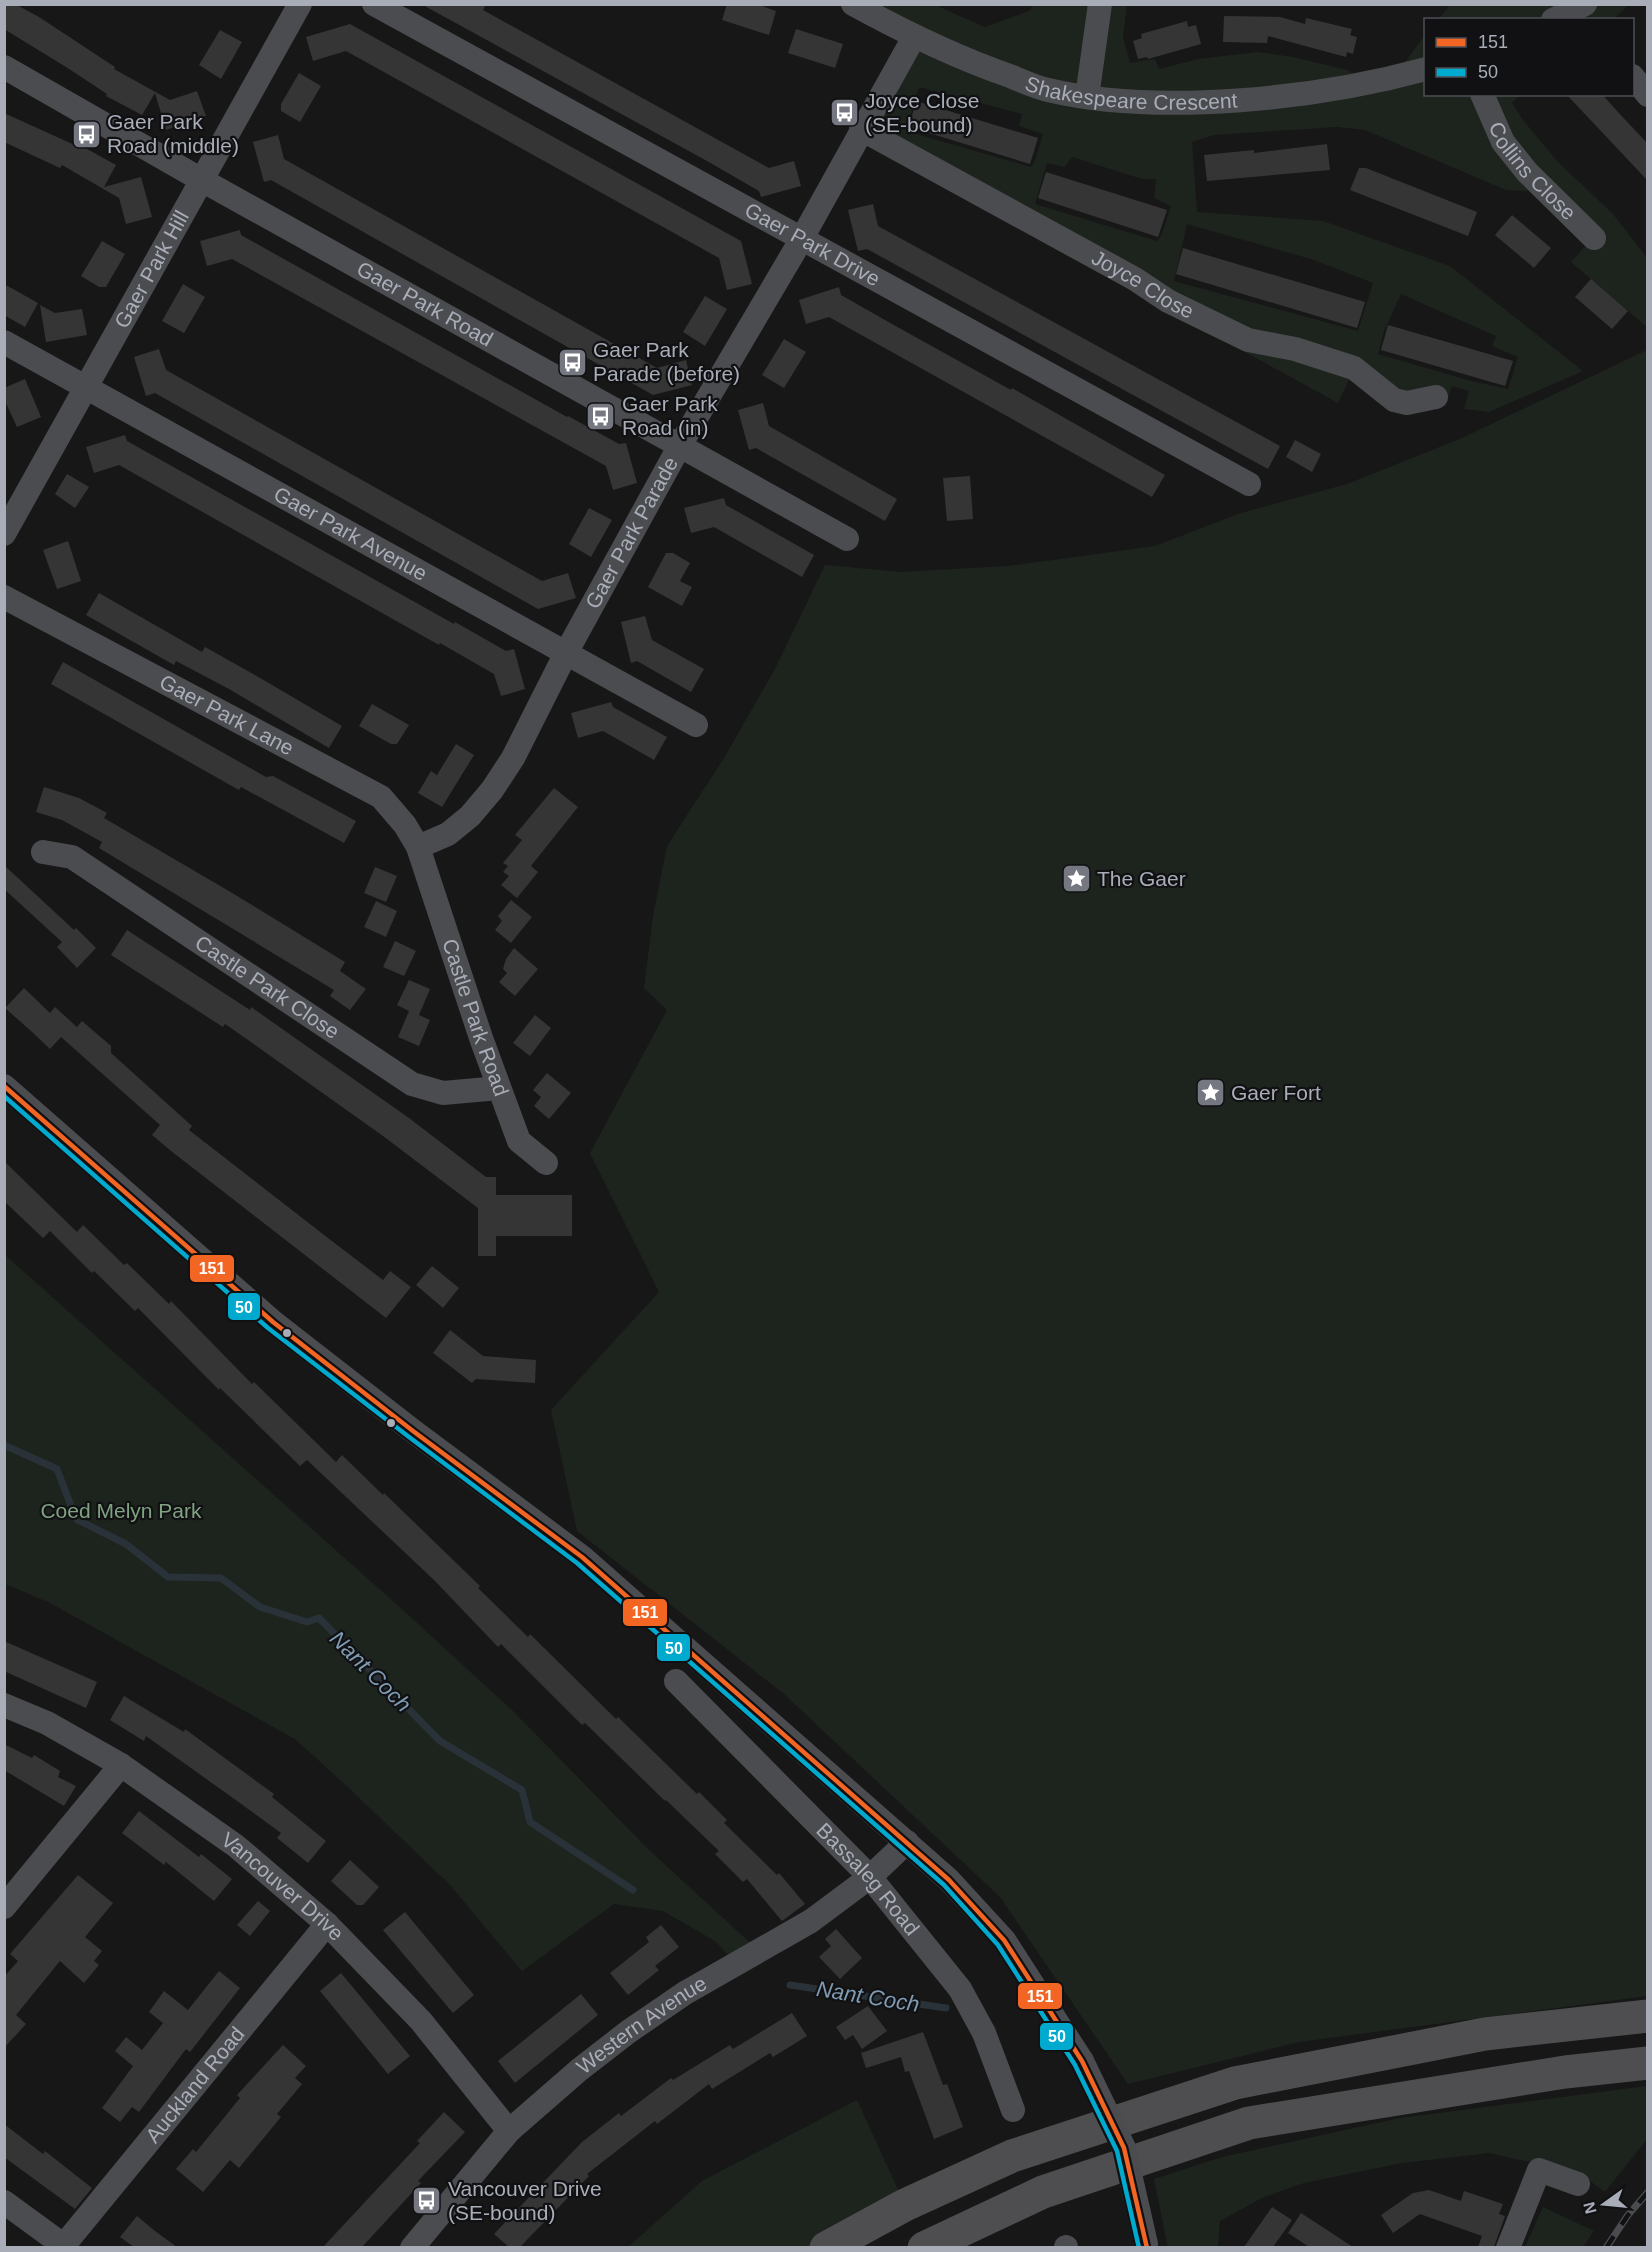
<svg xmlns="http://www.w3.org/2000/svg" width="1652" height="2252" viewBox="0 0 1652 2252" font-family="Helvetica,sans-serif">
<rect width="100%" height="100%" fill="#171717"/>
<path fill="#1d241e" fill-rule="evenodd" d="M 860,4 L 935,5 L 985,27 L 1029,11 L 1034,5 L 1127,5 L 1123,37 L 1130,63 L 1155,59 L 1159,69 L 1198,59 L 1258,52 L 1293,57 L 1347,70 L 1367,83 L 1394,77 L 1425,35 L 1426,94 L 1520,95 L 1512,103 L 1523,120 L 1558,162 L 1613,214 L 1647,258 L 1647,327 L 1571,262 L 1593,238 L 1538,183 L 1526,191 L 1506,190 L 1365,130 L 1337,127 L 1214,135 L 1192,142 L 1197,212 L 1323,221 L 1450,266 L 1583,371 L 1489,412 L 1464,409 L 1469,391 L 1452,386 L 1447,401 L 1436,397 L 1407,403 L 1354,369 L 1338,403 L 1236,347 L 861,129 L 913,37 ZM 919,87 L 1022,114 L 1019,126 L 1043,134 L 1035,160 L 1031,167 L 906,131 ZM 1072,157 L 1142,179 L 1156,179 L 1154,198 L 1171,206 L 1162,234 L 1157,241 L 1035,204 L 1047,163 L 1065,167 ZM 1187,224 L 1311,259 L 1373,283 L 1358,331 L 1174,281 ZM 1401,294 L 1496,336 L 1492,346 L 1518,357 L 1508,389 L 1471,381 L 1378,354 L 1384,331 Z
M 1450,5 L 1628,5 L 1614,19 L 1438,20 Z
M 1647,350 L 1647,1996 L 1299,2042 L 1128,2084 L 1000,1897 L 784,1694 L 577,1531 L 551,1410 L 659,1292 L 590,1153 L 667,1010 L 644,988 L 653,916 L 667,846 L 724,758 L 775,669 L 825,565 L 902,572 L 1008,566 L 1155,546 L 1241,513 L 1347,484 L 1462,438 Z
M 4,1254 L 404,1611 L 513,1711 L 648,1849 L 759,1951 L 737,1964 L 715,1941 L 663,1911 L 614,1904 L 522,1971 L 450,1885 L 350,1789 L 295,1739 L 50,1603 L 5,1584 Z
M 1647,2086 L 1647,2139 L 1605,2192 L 1579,2173 L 1549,2162 L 1525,2161 L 1489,2153 L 1402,2163 L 1304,2183 L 1264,2197 L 1220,2221 L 1218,2247 L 1168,2248 L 1154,2179 L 1222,2157 L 1400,2118 Z
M 857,2100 L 905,2205 L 818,2247 L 627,2248 L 702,2181 Z
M 1543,2207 L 1594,2231 L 1583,2247 L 1525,2247 Z"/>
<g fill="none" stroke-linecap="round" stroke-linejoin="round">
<path stroke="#2a3239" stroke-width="7" d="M 4,1445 L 57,1469 L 76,1519 L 126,1544 L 168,1577 L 221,1578 L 260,1607 L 307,1622 L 319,1618 L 440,1741 L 522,1790 L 530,1822 L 633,1890
M 790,1985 L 946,2008"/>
</g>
<path fill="#353536" d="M 4,4 L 15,4 L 39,17 L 115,67 L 114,69 L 170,100 L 197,91 L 206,116 L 166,130 L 155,93 L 142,115 L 106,96 L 107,94 L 66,67 L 4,29 Z
M 421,4 L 486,4 L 483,10 L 769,168 L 794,161 L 801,186 L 761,197 L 759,191 L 707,161 Z
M 727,4 L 756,4 L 776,11 L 769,35 L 722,20 Z
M 1224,16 L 1280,17 L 1305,24 L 1306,18 L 1352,29 L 1350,35 L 1357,37 L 1353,54 L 1347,52 L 1346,57 L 1268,36 L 1267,43 L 1223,42 Z
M 1187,21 L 1188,27 L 1196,25 L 1201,44 L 1148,59 L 1147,57 L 1138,59 L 1133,41 L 1142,38 L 1141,34 Z
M 350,24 L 741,241 L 752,284 L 727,290 L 719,258 L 346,51 L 313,61 L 306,37 Z
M 796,29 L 843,44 L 835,68 L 788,53 Z
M 220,30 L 242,42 L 221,79 L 199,65 Z
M 299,73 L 321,86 L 300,122 L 281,111 L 281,104 Z
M 1566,94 L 1602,94 L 1617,111 L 1647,143 L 1647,180 Z
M 916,101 L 1038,138 L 1030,164 L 909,127 Z
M 4,113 L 79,147 L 80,145 L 116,165 L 104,187 L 141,177 L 152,217 L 126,224 L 119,198 L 62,165 L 60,168 L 4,142 Z
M 278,135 L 284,159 L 657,368 L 686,360 L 692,385 L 653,395 L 271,180 L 264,182 L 253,142 Z
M 1327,144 L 1330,170 L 1207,181 L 1204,155 L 1254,150 L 1254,153 Z
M 1359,168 L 1366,168 L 1477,212 L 1468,236 L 1350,190 Z
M 1046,172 L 1167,210 L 1158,237 L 1038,198 Z
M 873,204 L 878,226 L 1280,446 L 1268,469 L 867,249 L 858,251 L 848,210 Z
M 1512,215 L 1551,248 L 1534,268 L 1495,235 Z
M 240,230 L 241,235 L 275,254 L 567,417 L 568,416 L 619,444 L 626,443 L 637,483 L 613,490 L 606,466 L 232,259 L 207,266 L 200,241 Z
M 102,241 L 125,254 L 106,287 L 99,287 L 81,276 Z
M 1183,248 L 1365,302 L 1357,328 L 1176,274 Z
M 1591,279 L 1628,311 L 1612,329 L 1575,297 Z
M 4,284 L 38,303 L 25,327 L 4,315 Z
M 183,284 L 205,297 L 184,333 L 162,321 Z
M 839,287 L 841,295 L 892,324 L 1011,390 L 1012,388 L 1165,475 L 1152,497 L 829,317 L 806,324 L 799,300 Z
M 705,296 L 727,309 L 705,346 L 683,332 Z
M 40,305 L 55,313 L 82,309 L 87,335 L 46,342 Z
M 1388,325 L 1513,361 L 1505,386 L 1381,350 Z
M 784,339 L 806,352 L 784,388 L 762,375 Z
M 159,349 L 166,370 L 542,581 L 568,573 L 576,598 L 538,609 L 155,393 L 146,396 L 134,357 Z
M 25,379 L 41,417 L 17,427 L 4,399 L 4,388 Z
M 763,403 L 769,426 L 897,499 L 885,521 L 756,448 L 749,450 L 738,410 Z
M 125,435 L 127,441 L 454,624 L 455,622 L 506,651 L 514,649 L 525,689 L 501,696 L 494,674 L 440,643 L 439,645 L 119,465 L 94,473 L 86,447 Z
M 1295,440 L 1321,454 L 1312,472 L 1286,457 Z
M 67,474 L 89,487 L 75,508 L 55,494 Z
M 970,476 L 973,519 L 947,521 L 943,478 Z
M 724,498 L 726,505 L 814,555 L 802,577 L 714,527 L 691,533 L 684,508 Z
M 589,508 L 612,520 L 591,557 L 569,544 Z
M 68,541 L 81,581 L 57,589 L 43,550 Z
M 666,553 L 673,553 L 690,563 L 680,581 L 692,587 L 682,606 L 648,587 Z
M 99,593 L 202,652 L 205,647 L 255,675 L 342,726 L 329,748 L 229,689 L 176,661 L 174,665 L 86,615 Z
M 645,616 L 652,640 L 704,669 L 691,692 L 637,661 L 631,663 L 621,622 Z
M 63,662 L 266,777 L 273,776 L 356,821 L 344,843 L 241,787 L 239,790 L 51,684 Z
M 611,702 L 613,707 L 667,737 L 654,760 L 603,731 L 578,738 L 571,713 Z
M 372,704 L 409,725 L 397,744 L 391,744 L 359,726 Z
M 456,744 L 474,755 L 442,807 L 418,793 L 431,771 L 437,775 Z
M 44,787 L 79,798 L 107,813 L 104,818 L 234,894 L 345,962 L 340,971 L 366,989 L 350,1010 L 330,996 L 334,990 L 99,848 L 102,842 L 62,820 L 36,812 Z
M 554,788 L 578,807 L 531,866 L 538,872 L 517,898 L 501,885 L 509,876 L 503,872 L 508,866 L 503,863 L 522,840 L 515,835 Z
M 4,865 L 74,930 L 76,928 L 96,948 L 77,968 L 57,947 L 62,942 L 4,889 Z
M 375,867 L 397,876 L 386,902 L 364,893 Z
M 511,900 L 532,917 L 511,943 L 495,930 L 502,921 L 498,916 Z
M 376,901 L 397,911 L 386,937 L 364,927 Z
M 127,930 L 250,1010 L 251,1007 L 409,1118 L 486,1177 L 496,1177 L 496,1195 L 572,1195 L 572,1236 L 496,1236 L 496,1256 L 478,1256 L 478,1208 L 383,1136 L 251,1042 L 225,1024 L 223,1027 L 111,955 Z
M 395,941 L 416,951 L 404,976 L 383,967 Z
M 514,948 L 538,969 L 515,996 L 499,982 L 507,973 L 503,969 L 506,959 Z
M 409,980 L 430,989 L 419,1015 L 430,1020 L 419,1046 L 398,1037 L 409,1011 L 397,1005 Z
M 24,988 L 50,1013 L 55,1007 L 77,1027 L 82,1021 L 111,1046 L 111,1053 L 192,1126 L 189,1130 L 328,1238 L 383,1280 L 390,1271 L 411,1287 L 386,1318 L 171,1151 L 152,1135 L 160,1125 L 61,1037 L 50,1049 L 31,1031 L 5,1008 Z
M 535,1015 L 551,1028 L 530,1056 L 513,1043 Z
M 547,1073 L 571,1093 L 549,1119 L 534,1106 L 541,1097 L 533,1090 Z
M 4,1161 L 77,1232 L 83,1225 L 124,1265 L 127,1263 L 169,1304 L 171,1301 L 252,1384 L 254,1382 L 336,1462 L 342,1455 L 383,1495 L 384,1493 L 480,1586 L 478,1588 L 528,1637 L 530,1634 L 616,1719 L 618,1717 L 697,1794 L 699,1792 L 727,1820 L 724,1823 L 777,1875 L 779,1873 L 805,1904 L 782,1921 L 747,1879 L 743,1882 L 715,1854 L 719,1851 L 666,1800 L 665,1801 L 585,1723 L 582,1725 L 501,1644 L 498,1647 L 435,1581 L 307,1460 L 300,1466 L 220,1388 L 219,1390 L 138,1308 L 135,1311 L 94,1271 L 92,1273 L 50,1231 L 43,1238 L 4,1201 Z
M 432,1266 L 459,1288 L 443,1308 L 416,1285 Z
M 450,1330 L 483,1356 L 536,1360 L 535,1383 L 476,1379 L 472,1383 L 433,1353 Z
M 4,1641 L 97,1682 L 86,1708 L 4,1671 Z
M 124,1696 L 184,1732 L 185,1729 L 274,1794 L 272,1797 L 326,1841 L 308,1863 L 277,1838 L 281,1833 L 226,1793 L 146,1736 L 144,1741 L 110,1720 Z
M 4,1744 L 32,1758 L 34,1755 L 60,1771 L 58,1777 L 76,1786 L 64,1806 L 4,1770 Z
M 139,1811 L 199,1857 L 201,1854 L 232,1879 L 214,1901 L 166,1862 L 164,1865 L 122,1833 Z
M 350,1860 L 379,1887 L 363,1905 L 357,1905 L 331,1881 Z
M 78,1875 L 113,1903 L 85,1937 L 102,1951 L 94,1961 L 99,1965 L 84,1983 L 60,1961 L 16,2015 L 26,2024 L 4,2048 L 4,1977 L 18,1961 L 10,1954 Z
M 258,1901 L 270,1911 L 250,1936 L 237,1925 Z
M 405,1912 L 474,1995 L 453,2013 L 383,1930 Z
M 661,1925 L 679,1947 L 655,1966 L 659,1970 L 628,1995 L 610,1973 L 649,1942 L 646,1937 Z
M 836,1929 L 862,1958 L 840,1979 L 819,1957 L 831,1946 L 825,1939 Z
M 219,1971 L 240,1988 L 190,2052 L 186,2049 L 139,2112 L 132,2107 L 120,2122 L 102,2108 L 133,2066 L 115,2051 L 126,2037 L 142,2050 L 163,2023 L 149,2012 L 164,1991 L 188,2010 Z
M 341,1973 L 410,2056 L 388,2074 L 320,1991 Z
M 581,1994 L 598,2015 L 515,2083 L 498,2061 Z
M 868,2006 L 887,2031 L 862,2049 L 853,2035 L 845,2040 L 836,2027 Z
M 792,2013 L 807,2036 L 773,2057 L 770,2053 L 712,2089 L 709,2084 L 657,2124 L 655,2121 L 587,2174 L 589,2176 L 520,2247 L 509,2247 L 494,2234 L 582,2142 L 619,2113 L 621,2116 L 671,2078 L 673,2080 L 730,2045 L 733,2049 Z
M 923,2032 L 943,2085 L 947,2084 L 963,2127 L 934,2139 L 909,2071 L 905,2072 L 901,2057 L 866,2068 L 861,2053 Z
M 283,2045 L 306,2066 L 295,2078 L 302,2084 L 277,2114 L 281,2117 L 239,2168 L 230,2160 L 203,2192 L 176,2169 L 193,2149 L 196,2152 L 240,2098 L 237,2095 Z
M 444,2112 L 465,2132 L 418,2181 L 421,2183 L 362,2247 L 323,2247 L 420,2143 L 417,2141 Z
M 4,2124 L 43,2154 L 45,2151 L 92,2188 L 75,2209 L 4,2157 Z
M 1429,2190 L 1461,2201 L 1464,2191 L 1503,2204 L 1499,2214 L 1505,2216 L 1494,2247 L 1478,2247 L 1482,2236 L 1420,2214 L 1393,2233 L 1381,2215 L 1413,2193 Z
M 1272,2207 L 1292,2220 L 1273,2247 L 1244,2247 Z
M 1301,2213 L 1353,2247 L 1309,2247 L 1288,2233 Z
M 137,2216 L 155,2231 L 177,2247 L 134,2247 L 120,2237 Z"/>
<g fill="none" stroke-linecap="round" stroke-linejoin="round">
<g stroke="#4b4c50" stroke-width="24">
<path id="s1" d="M 374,4 L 1249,484"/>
<path id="s2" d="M 853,4 C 904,32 955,57 1010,76 C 1022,81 1035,87 1048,90 C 1159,116 1316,99 1426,69"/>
<path d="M 1553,20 L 1585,4"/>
<path id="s3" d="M 4,67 L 200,179 L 847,539"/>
<path d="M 1632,76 L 1648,95"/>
<path id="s4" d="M 1482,94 L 1503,142 L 1527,172 L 1594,238"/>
<path d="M 1087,97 L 1100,4"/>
<path id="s5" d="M 861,129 L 1135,279 L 1168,301 L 1248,340 L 1295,349 L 1354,368 L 1394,400 L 1407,403 L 1436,397"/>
<path id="s6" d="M 4,342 L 696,725"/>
<path id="s7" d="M 4,534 C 104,358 200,180 300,4"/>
<path id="s8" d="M 4,597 L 381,797 L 405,825 L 418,847 L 481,1038 L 519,1141 L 546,1163"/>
<path id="s9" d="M 418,847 L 448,834 L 470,816 L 492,790 L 513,758 L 566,653 L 679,447 L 801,240 L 914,37"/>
<path id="s10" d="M 43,852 L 72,857 L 412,1084 L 443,1093 L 499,1088"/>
<path d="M 4,1086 L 273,1322 L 413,1431 L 582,1557 L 949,1880 L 1004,1940 L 1082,2061"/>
<path id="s11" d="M 676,1681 L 870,1877 L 960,1989 L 984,2033 L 1013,2110"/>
<path id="s12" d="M 4,1705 L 47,1723 L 121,1765 L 236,1846 L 327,1924 L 421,2021 L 509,2131"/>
<path d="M 4,1907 L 121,1765"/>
<path d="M 4,2202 L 67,2248"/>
<path id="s13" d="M 64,2245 L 327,1924"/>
<path d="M 1066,2247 L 1066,2248"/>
<path id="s14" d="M 412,2248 L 509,2131 L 579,2070 L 628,2032 L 685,1993 L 811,1921 L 870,1877 L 907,1842"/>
<path d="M 1508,2248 L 1539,2170 L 1578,2184"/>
</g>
<path stroke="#4e4e51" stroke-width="33" d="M 826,2248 L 905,2205 L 1012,2156 L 1235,2083 L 1485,2034 L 1648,2016
M 924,2248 L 1043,2192 L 1249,2123 L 1565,2072 L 1648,2063"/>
<defs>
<path id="rail" d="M 1606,2248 L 1628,2215 L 1648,2192"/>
</defs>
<use href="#rail" stroke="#4b4c4f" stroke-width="7"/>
<use href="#rail" stroke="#111113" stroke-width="4.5" stroke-dasharray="14" stroke-linecap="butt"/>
<path stroke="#4b4c50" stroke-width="24" d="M 1082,2061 L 1124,2148 L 1146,2244"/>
<defs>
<path id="bus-1" d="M 4,1086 L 273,1322 L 413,1431 L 582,1557 L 949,1880 L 1004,1940 L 1082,2061 L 1124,2148 L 1147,2248"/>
<path id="bus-2" d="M 4,1096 L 268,1328 L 409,1437 L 577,1563 L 944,1885 L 998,1945 L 1075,2065 L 1117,2151 L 1139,2248"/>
</defs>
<use href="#bus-1" stroke="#111113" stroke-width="9"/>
<use href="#bus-2" stroke="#111113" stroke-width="9"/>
<use href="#bus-1" stroke="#f26522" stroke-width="4.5"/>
<use href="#bus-2" stroke="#00a9ce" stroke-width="4.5"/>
</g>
<defs>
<symbol id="bus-square" viewBox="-11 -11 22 22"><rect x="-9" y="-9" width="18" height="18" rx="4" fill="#757880" stroke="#111113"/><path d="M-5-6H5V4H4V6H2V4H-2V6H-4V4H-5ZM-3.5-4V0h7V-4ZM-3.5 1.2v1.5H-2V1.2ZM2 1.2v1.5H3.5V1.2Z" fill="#fff"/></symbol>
<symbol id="sight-square" viewBox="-11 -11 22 22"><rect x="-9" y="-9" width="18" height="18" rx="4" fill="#757880" stroke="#111113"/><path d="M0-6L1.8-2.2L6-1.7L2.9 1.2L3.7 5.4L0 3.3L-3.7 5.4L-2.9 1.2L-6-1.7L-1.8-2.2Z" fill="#fff"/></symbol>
</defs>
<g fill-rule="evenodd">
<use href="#bus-square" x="828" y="96" width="33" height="33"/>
<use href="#bus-square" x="70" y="118" width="33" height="33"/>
<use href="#bus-square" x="556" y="346" width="33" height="33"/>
<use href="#bus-square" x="584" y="400" width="33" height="33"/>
<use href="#sight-square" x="1060" y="862" width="33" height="33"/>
<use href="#sight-square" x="1194" y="1076" width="33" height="33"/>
<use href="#bus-square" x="410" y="2184" width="33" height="33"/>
</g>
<g fill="#a8adb8" stroke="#111113" stroke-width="2">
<circle cx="287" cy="1333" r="5"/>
<circle cx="391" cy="1423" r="5"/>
</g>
<g text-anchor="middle" stroke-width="4.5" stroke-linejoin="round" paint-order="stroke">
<g font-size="21" fill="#a8adb8" stroke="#111113">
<text dy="7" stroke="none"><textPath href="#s2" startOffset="297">Shakespeare Crescent</textPath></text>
<text dy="7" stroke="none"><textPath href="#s4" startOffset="93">Collins Close</textPath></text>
<text dy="7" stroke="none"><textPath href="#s1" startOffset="500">Gaer Park Drive</textPath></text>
<text dy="7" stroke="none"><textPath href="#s7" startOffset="303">Gaer Park Hill</textPath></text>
<text dy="7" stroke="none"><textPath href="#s5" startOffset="322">Joyce Close</textPath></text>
<text dy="7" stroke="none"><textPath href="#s3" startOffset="483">Gaer Park Road</textPath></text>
<text dy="7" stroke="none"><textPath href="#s9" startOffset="388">Gaer Park Parade</textPath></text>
<text dy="7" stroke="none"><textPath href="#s6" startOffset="396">Gaer Park Avenue</textPath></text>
<text dy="7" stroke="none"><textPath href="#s8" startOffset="252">Gaer Park Lane</textPath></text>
<text dy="7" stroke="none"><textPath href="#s10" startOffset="264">Castle Park Close</textPath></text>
<text dy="7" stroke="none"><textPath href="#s8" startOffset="669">Castle Park Road</textPath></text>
<text dy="7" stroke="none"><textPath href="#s11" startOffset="276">Bassaleg Road</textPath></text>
<text dy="7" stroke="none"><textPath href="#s12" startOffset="334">Vancouver Drive</textPath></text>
<text dy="7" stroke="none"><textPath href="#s14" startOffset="322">Western Avenue</textPath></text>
<text dy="7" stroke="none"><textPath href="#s13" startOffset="207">Auckland Road</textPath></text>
</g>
<g font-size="21" fill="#a8adb8" stroke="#111113" text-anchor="start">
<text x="865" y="108">Joyce Close<tspan x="865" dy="24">(SE-bound)</tspan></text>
<text x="107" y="129">Gaer Park<tspan x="107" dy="24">Road (middle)</tspan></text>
<text x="593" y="357">Gaer Park<tspan x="593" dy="24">Parade (before)</tspan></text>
<text x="622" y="411">Gaer Park<tspan x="622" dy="24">Road (in)</tspan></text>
<text x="1097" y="886">The Gaer</text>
<text x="1231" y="1100">Gaer Fort</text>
<text x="448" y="2196">Vancouver Drive<tspan x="448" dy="24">(SE-bound)</tspan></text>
</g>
<g font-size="21" fill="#7fa381" stroke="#111113">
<text x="121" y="1518">Coed Melyn Park</text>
</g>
<g font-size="22" font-style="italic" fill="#7f9bb3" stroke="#111113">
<text transform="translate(371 1671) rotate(45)" y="8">Nant Coch</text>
<text transform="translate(868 1996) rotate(9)" y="8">Nant Coch</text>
</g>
</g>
<g stroke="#111113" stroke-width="2">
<rect x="189" y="1254" width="46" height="29" rx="6" fill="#f26522"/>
<rect x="227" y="1292" width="34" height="29" rx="6" fill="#00a9ce"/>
<rect x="622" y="1598" width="46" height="29" rx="6" fill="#f26522"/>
<rect x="656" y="1633" width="35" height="29" rx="6" fill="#00a9ce"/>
<rect x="1017" y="1982" width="46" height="28" rx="6" fill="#f26522"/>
<rect x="1039" y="2022" width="35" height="29" rx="6" fill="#00a9ce"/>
</g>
<g font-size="16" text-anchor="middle" font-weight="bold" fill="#fff">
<text x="212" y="1274">151</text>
<text x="244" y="1313">50</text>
<text x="645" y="1618">151</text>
<text x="674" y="1654">50</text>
<text x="1040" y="2002">151</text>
<text x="1057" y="2042">50</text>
</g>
<rect width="1652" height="2252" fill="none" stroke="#a8adb8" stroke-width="12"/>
<rect x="1424" y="18" width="210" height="78" fill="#111113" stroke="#4d4f55" stroke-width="1.5"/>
<rect x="1436" y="38" width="30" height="9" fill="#f26522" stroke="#4d4f55" stroke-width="1.5"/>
<text x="1478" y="48" font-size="18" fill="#a8adb8">151</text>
<rect x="1436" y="68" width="30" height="9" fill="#00a9ce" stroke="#4d4f55" stroke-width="1.5"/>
<text x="1478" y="78" font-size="18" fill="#a8adb8">50</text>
<g transform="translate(1604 2204) rotate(255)" stroke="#111113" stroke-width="4.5" paint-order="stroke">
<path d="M0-4.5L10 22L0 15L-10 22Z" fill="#a8adb8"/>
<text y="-9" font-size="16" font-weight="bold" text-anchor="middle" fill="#a8adb8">N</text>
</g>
</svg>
